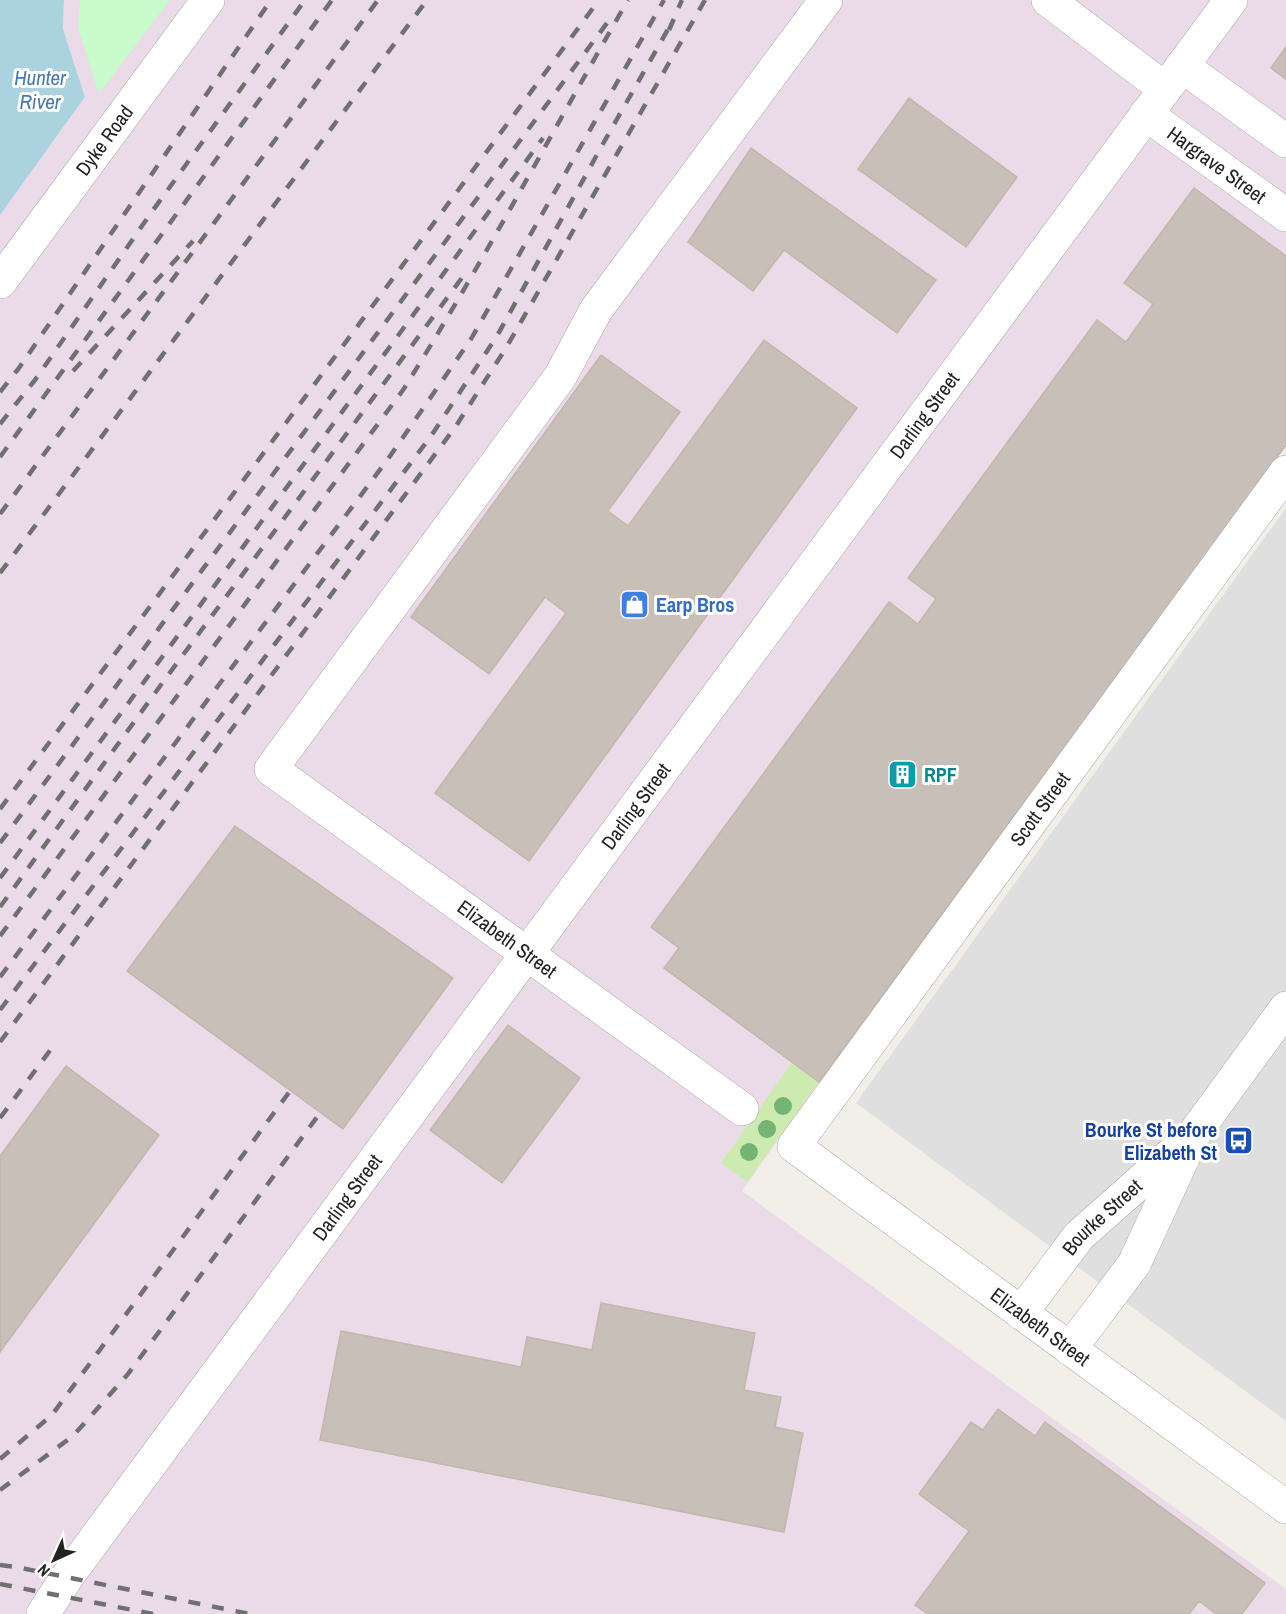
<svg xmlns="http://www.w3.org/2000/svg" width="1286" height="1614" viewBox="0 0 1286 1614" font-family="'Archivo Narrow',sans-serif">
<rect width="100%" height="100%" fill="#f2efe9"/>
<path fill="#e0dfdf" d="M 1286,508 L 1286,1421 L 856,1103 Z"/>
<path fill="#ebdbe8" d="M 64,0 L 1286,0 L 1286,445 L 819,1082 L 742,1191 L 1286,1589 L 1286,1614 L 0,1614 L 0,215 L 85,97 L 63,29 Z"/>
<path fill="#cdebb0" d="M 792,1062 L 819,1082 L 747,1182 L 721,1163 Z"/>
<path fill="#c8facc" d="M 80,0 L 170,0 L 99,94 L 78,28 Z"/>
<path fill="#aad3df" d="M 0,0 L 64,0 L 63,29 L 85,97 L 0,215 Z"/>
<path fill="#c7bfb8" stroke="#c4b6ab" stroke-width="1.5" d="M 1286,47 L 1286,79 L 1271,68 Z
M 909,98 L 1017,177 L 966,247 L 858,169 Z
M 751,148 L 936,280 L 897,333 L 784,250 L 753,291 L 688,242 Z
M 1194,188 L 1286,256 L 1286,445 L 819,1082 L 664,968 L 679,948 L 651,927 L 889,602 L 918,624 L 936,599 L 908,578 L 1097,320 L 1126,342 L 1153,304 L 1124,283 Z
M 764,340 L 857,408 L 529,861 L 435,793 L 566,613 L 545,597 L 489,674 L 411,617 L 601,355 L 680,412 L 608,511 L 628,526 Z
M 235,826 L 453,978 L 343,1129 L 127,971 Z
M 508,1025 L 580,1078 L 502,1183 L 430,1130 Z
M 66,1066 L 159,1135 L 0,1352 L 0,1156 Z
M 601,1303 L 755,1333 L 744,1390 L 781,1397 L 775,1427 L 803,1433 L 784,1532 L 320,1440 L 341,1331 L 521,1367 L 527,1337 L 592,1350 Z
M 998,1409 L 1035,1436 L 1045,1422 L 1265,1583 L 1242,1614 L 1216,1614 L 1199,1601 L 1189,1614 L 928,1614 L 915,1605 L 969,1531 L 919,1494 L 971,1422 L 983,1430 Z"/>
<g fill="none" stroke-linecap="round" stroke-linejoin="round">
<defs>
<g id="minor">
<path d="M 1048,0 L 1165,89"/>
<path d="M 1182,66 L 1286,141"/>
<path id="s1" d="M 1146,114 L 1286,215"/>
<path id="s2" d="M 0,282 L 208,0"/>
<path id="s3" d="M 1286,472 L 794,1146 L 1286,1507"/>
<path d="M 742,1109 L 271,769 L 560,377 L 596,310 L 826,0"/>
<path id="s4" d="M 1021,1313 L 1079,1236 L 1184,1143"/>
<path d="M 1070,1349 L 1134,1264 L 1194,1134 L 1286,1008"/>
<path id="s5" d="M 43,1614 L 67,1577 L 1231,0"/>
</g>
</defs>
<use href="#minor" stroke="#a9a9a9" stroke-width="34"/>
<use href="#minor" stroke="#fff" stroke-width="33"/>
<path stroke="#707070" stroke-width="4.5" stroke-dasharray="12 12" stroke-linecap="butt" d="M 669,30 L 682,0
M 73,371 L 193,241
M 0,392 L 19,368 L 271,0
M 0,424 L 35,380 L 151,213 L 305,0
M 0,457 L 332,0
M 0,514 L 378,0
M 0,573 L 427,0
M 0,809 L 599,0
M 0,843 L 607,23
M 0,878 L 543,138
M 0,907 L 163,682 L 467,271
M 0,936 L 403,390 C 483,263 553,130 628,0
M 0,977 L 388,459 L 471,339 L 664,0
M 0,1010 L 431,436 L 497,336 L 604,142 L 671,24
M 0,1042 L 456,426 L 506,348 L 705,0
M 0,1118 L 57,1041
M 0,1459 L 52,1415 L 290,1091
M 0,1490 L 73,1436 L 128,1374 L 320,1113
M 0,1565 L 16,1567 L 250,1614
M 0,1584 L 153,1614"/>
</g>
<g fill="#74b475">
<circle cx="783" cy="1106" r="9"/>
<circle cx="767" cy="1129" r="9"/>
<circle cx="749" cy="1152" r="9"/>
</g>
<defs>
<symbol id="shop-square" viewBox="-11 -11 22 22"><rect x="-9" y="-9" width="18" height="18" rx="4" fill="#3f7fe0" stroke="#fff"/><path d="M-5-2.5h2.3a2.7 3.5 0 0 1 5.4 0H5L5.5 6h-11ZM-1.5-2.5h3a1.5 2.3 0 0 0-3 0Z" fill="#fff"/></symbol>
<symbol id="building-square" viewBox="-11 -11 22 22"><rect x="-9" y="-9" width="18" height="18" rx="4" fill="#0f9aa8" stroke="#fff"/><path d="M-4-6H4V6H1V3H-1V6H-4ZM-2.5-4.3h1.7v1.8h-1.7ZM.8-4.3h1.7v1.8H.8ZM-2.5-1h1.7V.8h-1.7ZM.8-1h1.7V.8H.8Z" fill="#fff"/></symbol>
<symbol id="bus-square" viewBox="-11 -11 22 22"><rect x="-9" y="-9" width="18" height="18" rx="4" fill="#1a4fb4" stroke="#fff"/><path d="M-5-6H5V4H4V6H2V4H-2V6H-4V4H-5ZM-3.5-4V0h7V-4ZM-3.5 1.2v1.5H-2V1.2ZM2 1.2v1.5H3.5V1.2Z" fill="#fff"/></symbol>
</defs>
<g fill-rule="evenodd">
<use href="#shop-square" x="618" y="588" width="33" height="33"/>
<use href="#building-square" x="886" y="758" width="33" height="33"/>
<use href="#bus-square" x="1222" y="1124" width="33" height="33"/>
</g>
<g text-anchor="middle" stroke-width="6" stroke-linejoin="round" paint-order="stroke">
<g font-size="20" fill="#222" stroke="#fff">
<text dy="7" stroke="none"><textPath href="#s2" startOffset="176">Dyke Road</textPath></text>
<text dy="7" stroke="none"><textPath href="#s1" startOffset="87">Hargrave Street</textPath></text>
<text dy="7" stroke="none"><textPath href="#s5" startOffset="1488">Darling Street</textPath></text>
<text dy="7" stroke="none"><textPath href="#s5" startOffset="1002">Darling Street</textPath></text>
<text transform="translate(1040 809) rotate(-54)" y="7">Scott Street</text>
<text transform="translate(507 939) rotate(36)" y="7">Elizabeth Street</text>
<text dy="7" stroke="none"><textPath href="#s5" startOffset="516">Darling Street</textPath></text>
<text dy="7" stroke="none"><textPath href="#s4" startOffset="126">Bourke Street</textPath></text>
<text dy="7" stroke="none"><textPath href="#s3" startOffset="1140">Elizabeth Street</textPath></text>
</g>
<g font-size="20" font-weight="bold" fill="#366cbe" stroke="#fff" text-anchor="start">
<text x="656" y="612">Earp Bros</text>
</g>
<g font-size="20" font-weight="bold" fill="#0d838f" stroke="#fff" text-anchor="start">
<text x="924" y="782">RPF</text>
</g>
<g font-size="20" font-weight="bold" fill="#164399" stroke="#fff" text-anchor="end">
<text x="1217" y="1137">Bourke St before<tspan x="1217" dy="23">Elizabeth St</tspan></text>
</g>
<g font-size="21" font-style="italic" fill="#4a7aab" stroke="#fff">
<text x="40" y="85">Hunter<tspan x="40" dy="24">River</tspan></text>
</g>
</g>
<g transform="translate(54 1560) rotate(225)" stroke="#ffffff" stroke-width="4.5" paint-order="stroke">
<path d="M0-4.5L10 22L0 15L-10 22Z" fill="#222222"/>
<text y="-9" font-size="16" font-weight="bold" text-anchor="middle" fill="#222222">N</text>
</g>
</svg>
